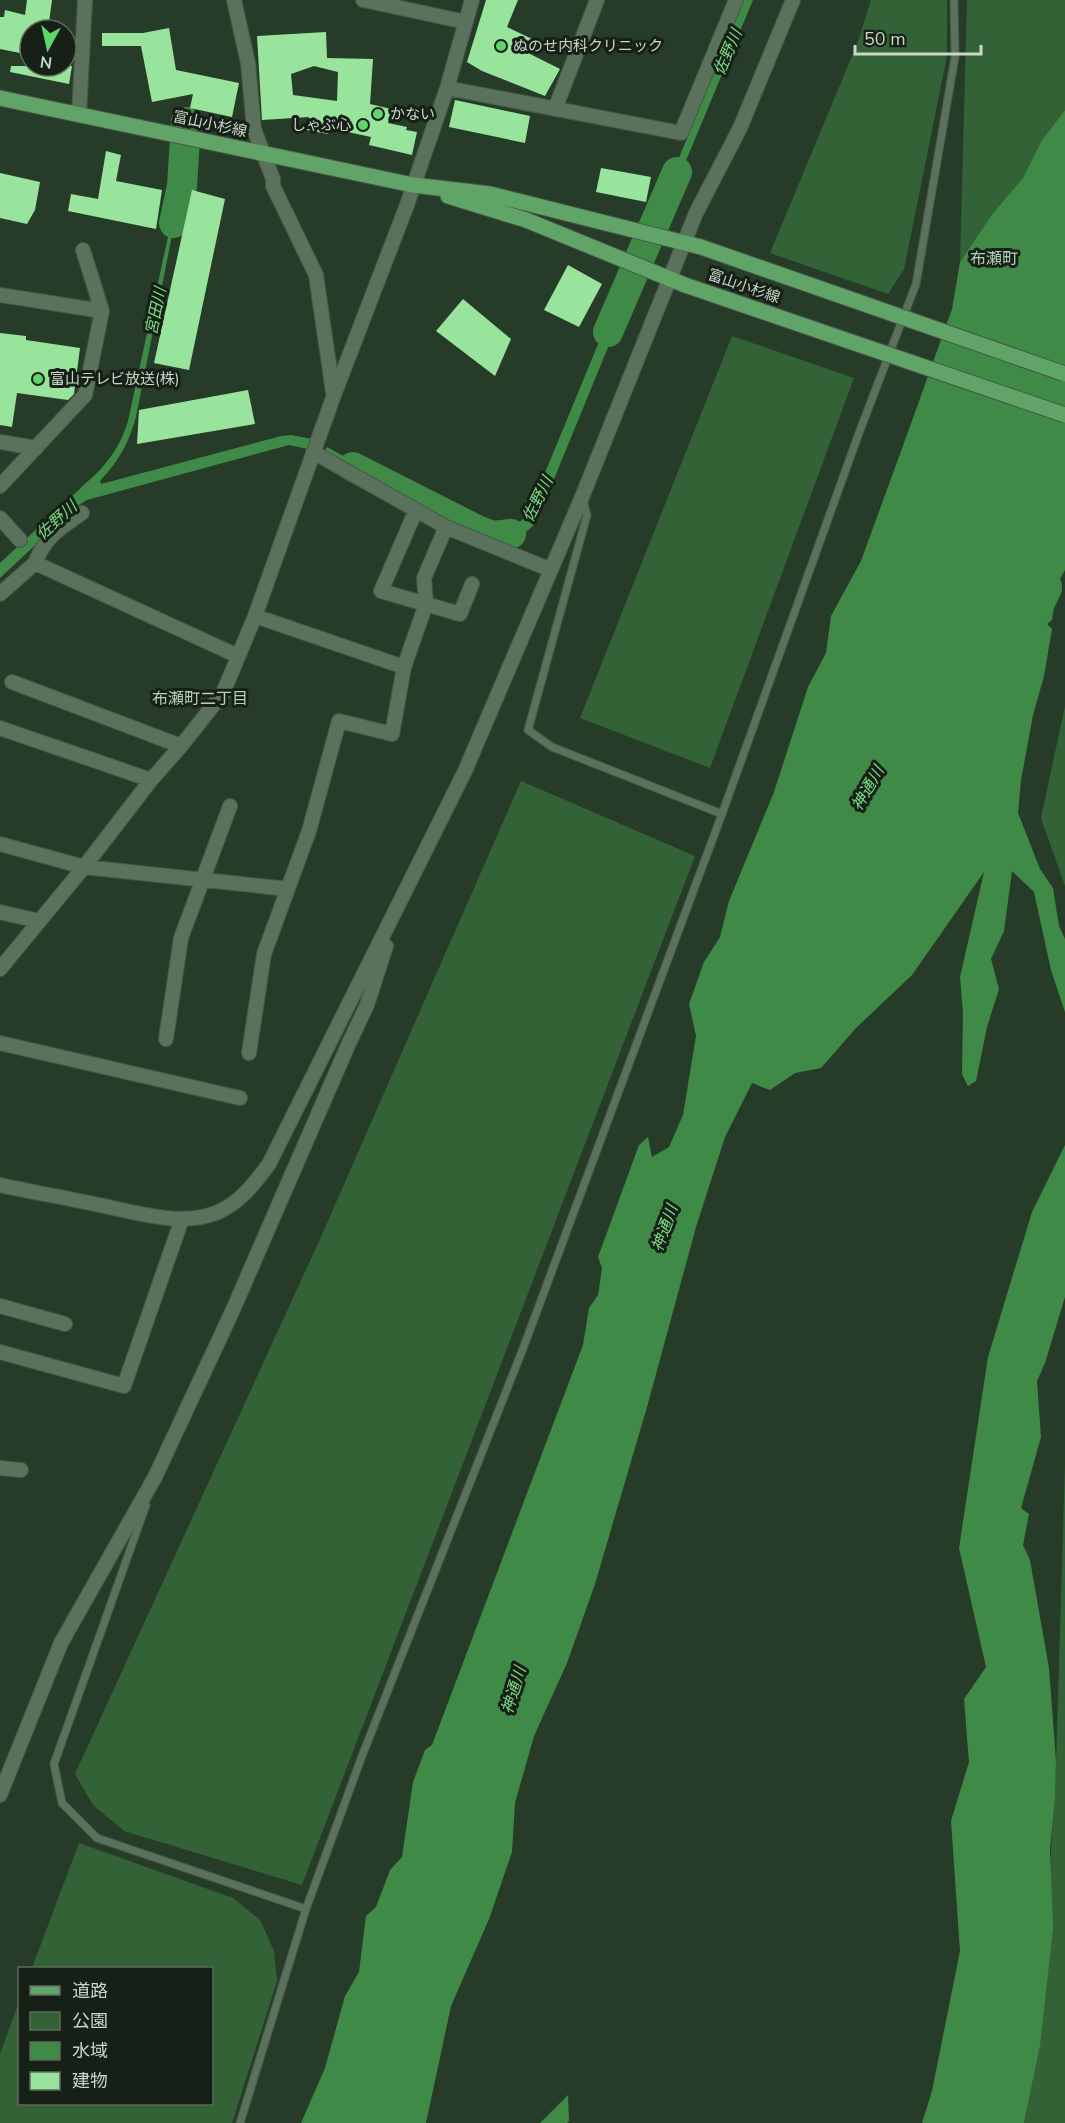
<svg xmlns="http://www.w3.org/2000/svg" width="1065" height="2123" viewBox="0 0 1065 2123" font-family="'Nunito Sans','Noto Sans JP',sans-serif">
<rect width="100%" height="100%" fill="#273c28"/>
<path fill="#336237" d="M 871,0 L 947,0 L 947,56 L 904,269 L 888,294 L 770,253 L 857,44 Z
M 967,0 L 1065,0 L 1065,110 L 1042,140 L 1023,178 L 993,213 L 960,262 Z
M 732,336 L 854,378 L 710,768 L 580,718 Z
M 1065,706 L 1065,886 L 1041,818 Z
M 521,781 L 695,856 L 302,1885 L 124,1831 L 93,1805 L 75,1774 L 320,1239 Z
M 1065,1464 L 1065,2123 L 1024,2123 C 1033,2079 1042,2036 1045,1991 C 1051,1927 1048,1863 1055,1798 Z
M 79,1843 L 233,1898 L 260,1920 L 274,1951 L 277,1981 L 232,2123 L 0,2123 L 0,2054 L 19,2002 L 20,2104 L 212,2104 L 212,1968 L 32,1968 Z"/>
<path fill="#408a48" d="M 744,0 L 753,0 L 670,199 L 669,209 L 656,208 L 664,194 Z
M 1065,110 L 1065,570 L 1060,579 C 1065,589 1060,596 1056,604 C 1053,608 1053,615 1052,620 L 1047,624 L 1052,629 L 1044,676 L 1033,715 L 1021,780 L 1018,813 L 1040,869 L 1053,888 L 1059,926 L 1065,939 L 1065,1012 L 1051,970 L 1034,892 L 1012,871 L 1004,931 L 991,959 L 999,989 L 987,1027 L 976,1081 L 968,1086 L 962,1074 L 963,1013 L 960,977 L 984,872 L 912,975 L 856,1028 L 821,1068 L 795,1073 L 770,1090 L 752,1083 L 725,1137 L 696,1227 L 647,1407 L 595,1584 L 567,1663 L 534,1736 L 515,1803 L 512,1852 L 489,1919 L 451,2006 L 426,2123 L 301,2123 L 325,2068 L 345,1996 L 359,1972 L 366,1916 L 376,1907 L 390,1870 L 402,1857 L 413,1782 L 425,1750 L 432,1745 L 583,1345 L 589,1308 L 598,1295 L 602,1268 L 598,1257 L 639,1145 L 648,1137 L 652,1157 L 669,1147 L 683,1115 L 696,1036 L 689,1004 L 704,962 L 720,937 L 729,901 L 774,792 L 808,687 L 826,653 L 831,616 L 861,561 L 908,432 L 952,309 L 960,262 L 993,213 L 1023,178 L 1042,140 Z
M 180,180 L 186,186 L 178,205 L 136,417 C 129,443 118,462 100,481 L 101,484 L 281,436 L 291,435 L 312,439 L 308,449 L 289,445 L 87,500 L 77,506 L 0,578 L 0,563 L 100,470 C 114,454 122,441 128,421 L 179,186 L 176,185 Z
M 620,291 L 629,296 L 536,523 C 510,548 501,544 470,533 L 472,522 C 496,532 509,535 528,514 Z
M 327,447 L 393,484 L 382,490 L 322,455 Z
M 399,488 L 455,516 L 446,524 L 399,498 Z
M 1065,1145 L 1065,1297 L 1045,1363 L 1037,1381 L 1041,1437 L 1021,1508 L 1029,1514 L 1023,1545 L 1030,1560 L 1049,1668 L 1056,1762 L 1055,1798 L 1050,1849 L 1053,1929 L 1040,2045 L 1024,2123 L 922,2123 L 932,2091 L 960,1951 L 951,1821 L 969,1762 L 964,1699 L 986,1667 L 959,1548 L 988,1357 L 1032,1212 Z
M 568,2095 L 569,2121 L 567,2123 L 540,2123 Z"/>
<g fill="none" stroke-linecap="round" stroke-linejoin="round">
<path stroke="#408a48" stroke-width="30" d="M 174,223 L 182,186 L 186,122
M 608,332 L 677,172
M 353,467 L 477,530 L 493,536 L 511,534"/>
</g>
<path fill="#99e49d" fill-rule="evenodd" d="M 27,0 L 52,0 L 48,30 L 30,30 L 30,55 L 0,49 L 0,17 L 4,17 L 5,10 L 25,15 Z
M 486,0 L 518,0 L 507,27 L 532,39 L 526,52 L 560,69 L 545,96 L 482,71 L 467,62 Z
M 169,28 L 176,70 L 239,83 L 232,117 L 190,108 L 193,94 L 152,102 L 141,46 L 102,46 L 102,33 L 143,33 Z
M 326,32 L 327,58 L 373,59 L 370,104 L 391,109 L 388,123 L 407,127 L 406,130 L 417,132 L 412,155 L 369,145 L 371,137 L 329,128 L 328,134 L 307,130 L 309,117 L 262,120 L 257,36 ZM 314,66 L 338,72 L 337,101 L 293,95 L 291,74 Z
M 11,66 L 72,66 L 69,84 L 10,72 Z
M 455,100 L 530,116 L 525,143 L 449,127 Z
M 106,151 L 121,155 L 116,181 L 162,190 L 156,229 L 68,211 L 71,194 L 98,199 Z
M 601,168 L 651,177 L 646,202 L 596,192 Z
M 0,173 L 40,182 L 35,210 L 27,224 L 0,218 Z
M 192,190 L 225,199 L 189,370 L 154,363 Z
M 568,265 L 602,284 L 579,327 L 544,310 Z
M 463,299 L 511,339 L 495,376 L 436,331 Z
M 0,333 L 26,336 L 26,340 L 80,348 L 74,394 L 68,400 L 17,393 L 12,427 L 0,425 Z
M 248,390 L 255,424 L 137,444 L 139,410 Z"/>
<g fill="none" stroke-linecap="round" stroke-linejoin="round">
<defs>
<path id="service" d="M 722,814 L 859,433 L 916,284 L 955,57 L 954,0
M 146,1505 L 54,1764 L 62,1803 L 97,1838 L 306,1909
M 240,2123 L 306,1909 L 362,1756 L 524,1346 L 722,814 L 552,747 L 528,730 L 587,515 L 583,500"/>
<path id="minor" d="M 234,0 L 248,63 L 254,129 L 273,179 L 273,186 L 316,275 L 333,392
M 363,0 L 466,22
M 447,88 L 681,133 L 736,0
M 555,109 L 597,0
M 79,115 L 85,0
M 83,250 L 102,311
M 0,295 L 102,311 L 85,395 L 0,486
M 0,442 L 36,448
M 313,452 L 446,527 L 551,570
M 416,510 L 381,591 L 460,614 L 472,584
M 0,518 L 20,540
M 35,563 C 45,537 60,528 82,513
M 0,594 L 35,563 L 238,656
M 255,616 L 404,667
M 12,682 L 181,746
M 0,728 L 151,780
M 0,844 L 84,867 L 288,889
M 0,912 L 39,921
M 0,969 L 84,867 L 151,780 L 181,746 L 223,693 L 255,616 L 334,395 L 407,205 L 447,88 L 472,0
M 166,1039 L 181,938 L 230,806
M 0,1043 L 240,1098
M 249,1053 L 264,954 L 309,831 L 339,721 L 392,734 L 404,667 L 426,604 L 424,578 L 446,527
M 0,1185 C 33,1192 66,1198 99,1205 C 136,1212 179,1227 216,1213 C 240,1203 254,1184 269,1164 L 465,771 L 582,497 L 696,213 L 740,128 L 793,0
M 0,1306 L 65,1324
M 0,1352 L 124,1386 L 182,1219
M 0,1468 L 21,1470
M 0,1795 L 61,1643 L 155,1477 L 232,1312 L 349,1043 L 367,1005 L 386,946"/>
<path id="primary" d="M 0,98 L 413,185 L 490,194 L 701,247
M 448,196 L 526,220 L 685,285"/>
</defs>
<use href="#service" stroke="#465948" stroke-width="9"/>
<use href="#minor" stroke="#465948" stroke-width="16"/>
<use href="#primary" stroke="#465948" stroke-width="17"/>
<use href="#service" stroke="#5a715b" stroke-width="7"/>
<use href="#minor" stroke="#5a715b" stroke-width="14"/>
<use href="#primary" stroke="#61a467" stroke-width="15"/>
<defs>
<path id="primary-bridge" d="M 701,247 L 1065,374
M 685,285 L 1065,415"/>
</defs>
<use href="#primary-bridge" stroke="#465948" stroke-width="17" stroke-linecap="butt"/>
<use href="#primary-bridge" stroke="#61a467" stroke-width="15"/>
</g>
<g fill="#5fd56b" stroke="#172017" stroke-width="2">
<circle cx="501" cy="46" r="6"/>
<circle cx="378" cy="114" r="6"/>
<circle cx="363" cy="125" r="6"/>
<circle cx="38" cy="379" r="6"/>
</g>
<g text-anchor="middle" stroke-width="6" stroke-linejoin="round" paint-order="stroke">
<g font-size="15" fill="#c9d6c9" stroke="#172017" text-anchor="start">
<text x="513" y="51">ぬのせ内科クリニック</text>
<text x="390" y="119">かない</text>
<text x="351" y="130" text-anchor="end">しゃぶ心</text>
<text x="50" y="384">富山テレビ放送(株)</text>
</g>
<g font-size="15" fill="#c9d6c9" stroke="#172017">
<text transform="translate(210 124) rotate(12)" y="5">富山小杉線</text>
<text transform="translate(744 286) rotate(19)" y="5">富山小杉線</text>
</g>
<g font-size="16" font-style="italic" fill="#7ddd84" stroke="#172017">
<text transform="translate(727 52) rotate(-67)" y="6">佐野川</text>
<text transform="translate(155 311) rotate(-78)" y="6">宮田川</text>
<text transform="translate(537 499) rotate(-64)" y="6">佐野川</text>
<text transform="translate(56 520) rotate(-42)" y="6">佐野川</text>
<text transform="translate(867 788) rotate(-60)" y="6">神通川</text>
<text transform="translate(664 1228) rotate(-70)" y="6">神通川</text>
<text transform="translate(513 1690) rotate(-73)" y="6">神通川</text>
</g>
<g font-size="16" fill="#b6d0b7" stroke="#172017">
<text x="994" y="264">布瀬町</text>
<text x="200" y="704">布瀬町二丁目</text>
</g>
</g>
<rect x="18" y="1967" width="195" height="138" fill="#172017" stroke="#5e695e" stroke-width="1.5"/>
<rect x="30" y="1986" width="30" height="9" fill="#61a467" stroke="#5e695e" stroke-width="1.5"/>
<text x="72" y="1997" font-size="18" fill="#c9d6c9">道路</text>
<rect x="30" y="2012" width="30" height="18" fill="#336237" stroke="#5e695e" stroke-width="1.5"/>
<text x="72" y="2027" font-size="18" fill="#c9d6c9">公園</text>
<rect x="30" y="2042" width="30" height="18" fill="#408a48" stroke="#5e695e" stroke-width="1.5"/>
<text x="72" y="2057" font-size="18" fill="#c9d6c9">水域</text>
<rect x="30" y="2072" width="30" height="18" fill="#99e49d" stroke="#5e695e" stroke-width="1.5"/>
<text x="72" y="2087" font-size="18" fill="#c9d6c9">建物</text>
<g transform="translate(48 48) rotate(188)"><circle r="28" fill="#172017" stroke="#5e695e" stroke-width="1.5"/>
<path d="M0-4.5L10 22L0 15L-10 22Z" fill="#5fd56b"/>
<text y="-9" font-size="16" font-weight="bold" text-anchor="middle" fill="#c9d6c9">N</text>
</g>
<path d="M855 45v9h126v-9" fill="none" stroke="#c9d6c9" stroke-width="3"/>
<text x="864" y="45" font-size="18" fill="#c9d6c9" stroke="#172017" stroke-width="4.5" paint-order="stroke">50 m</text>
</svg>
